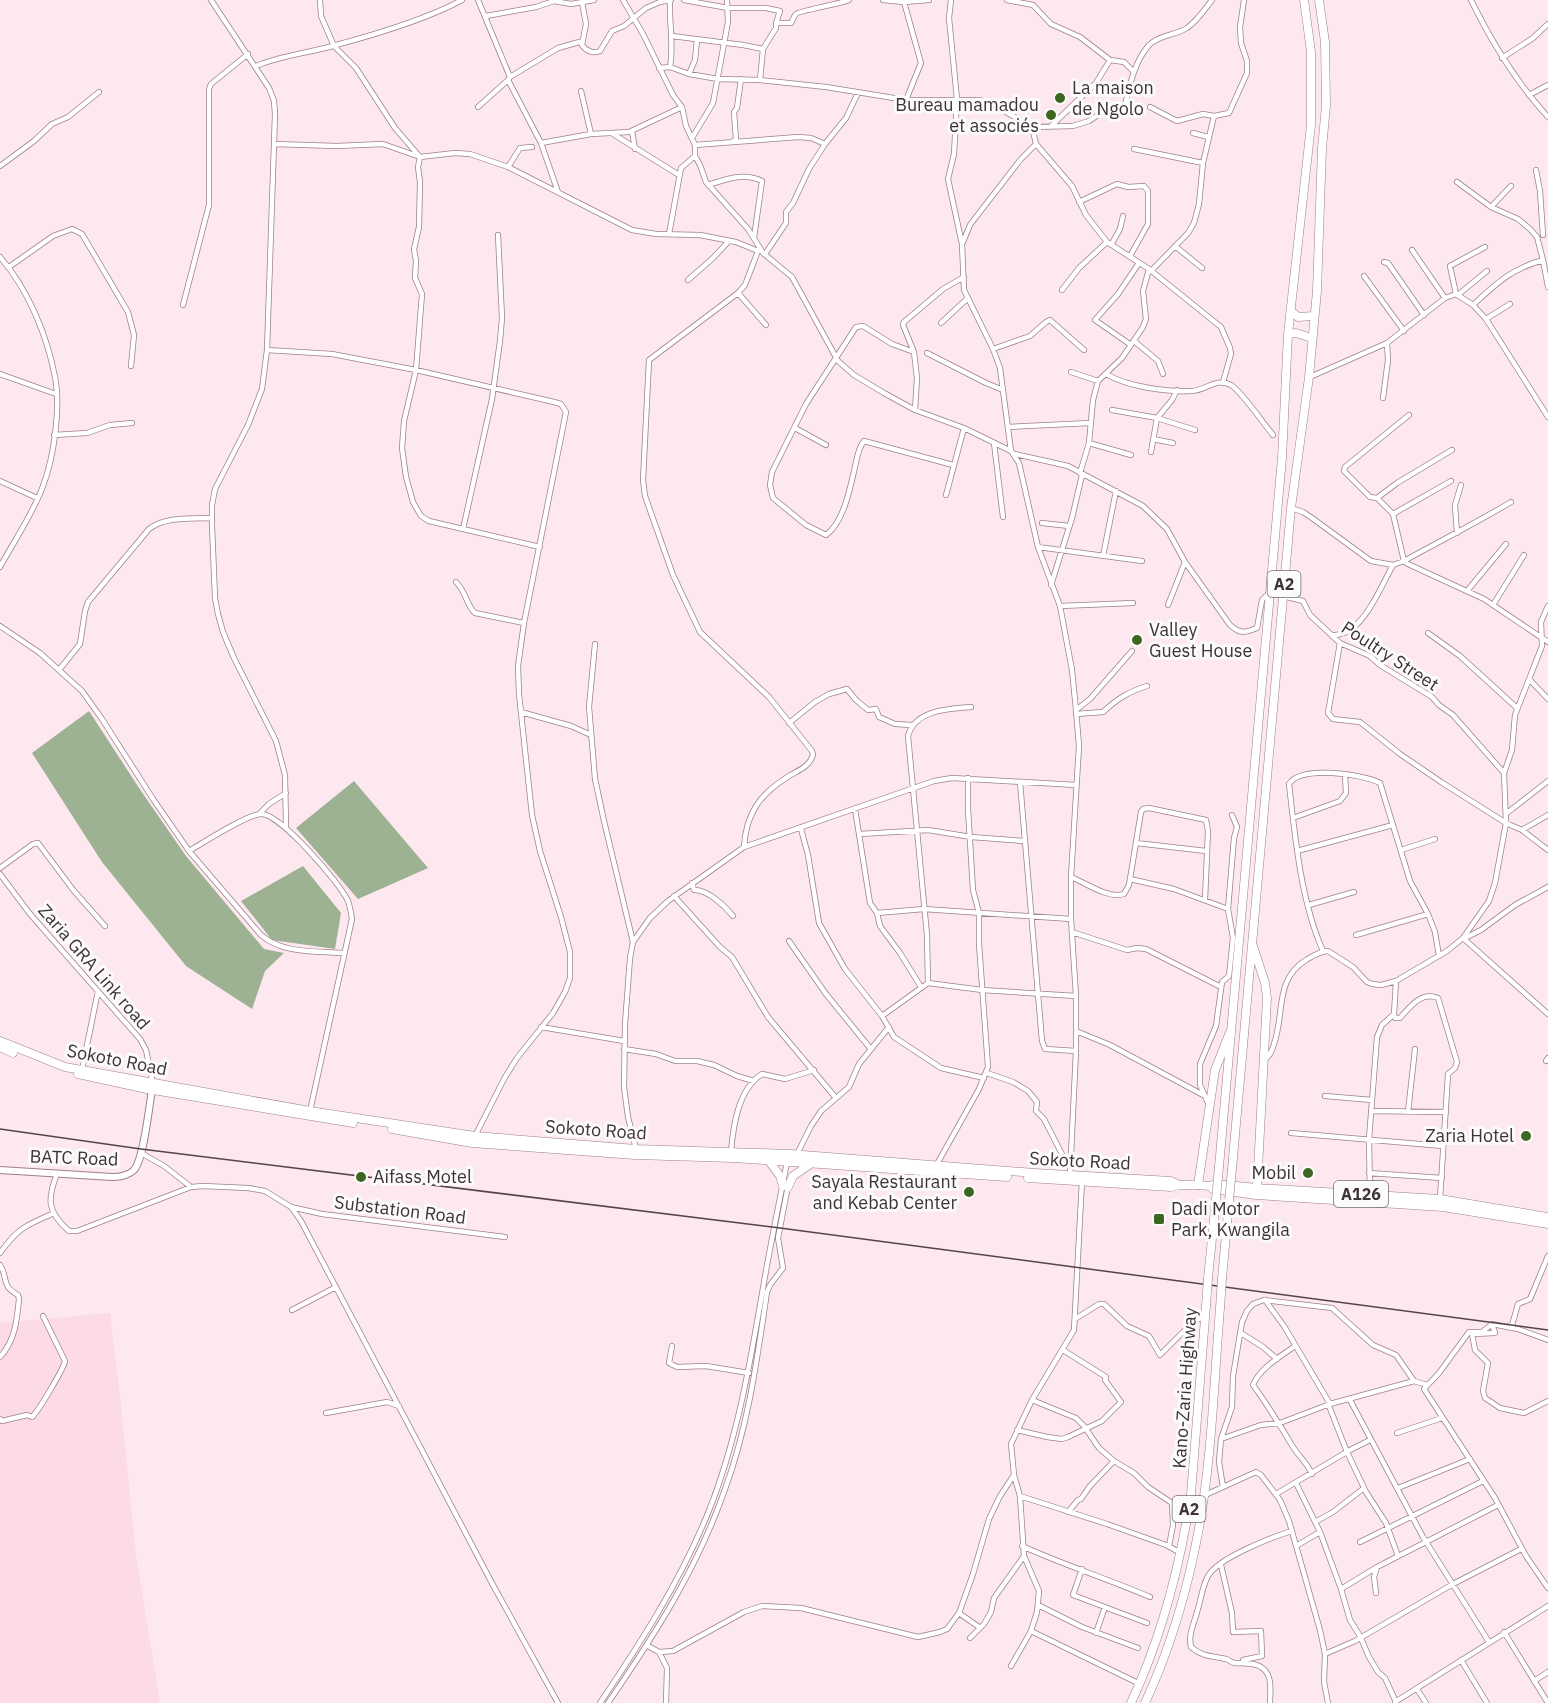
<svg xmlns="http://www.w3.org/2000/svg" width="1548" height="1703" viewBox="0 0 1548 1703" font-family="'IBM Plex Sans',sans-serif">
<rect width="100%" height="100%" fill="#fde8ef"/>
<path fill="#fcdae6" d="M 110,1313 L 120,1395 L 136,1555 L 160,1703 L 0,1703 L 0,1323 Z"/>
<path fill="#9db193" d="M 89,711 L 141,791 L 186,856 L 264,949 L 284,953 L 265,971 L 252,1009 L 186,966 L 102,862 L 32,753 Z
M 354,781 L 428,868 L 358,899 L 296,828 Z
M 303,866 L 341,913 L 335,949 L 272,940 L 241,901 Z"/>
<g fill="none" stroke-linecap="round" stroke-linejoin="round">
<defs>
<path id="minor" d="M 211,0 L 269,88 L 274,101 L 275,114 L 267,350 L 262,389 L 248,425 L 215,489 L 212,505 L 212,525 L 215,598 L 218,614 L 223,632 L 234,658 L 276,741 L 285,775 L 286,827
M 320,0 L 321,16 L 334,46 L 356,68 L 395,128 L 420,157 L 418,167 L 420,182 L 419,227 L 414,249 L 416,261 L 415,278 L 422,294 L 416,370 L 404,421 L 402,448 L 406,477 L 413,502 L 421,516 L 429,521 L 463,529
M 478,0 L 510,77 L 508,80 L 541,143 L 558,192
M 623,0 L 643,34 L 673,95 L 682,107 L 686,126 L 695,145 L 695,156 L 700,165 L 706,182 L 748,229 L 763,253 L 792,277 L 838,361 L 854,375 L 884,393 L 915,410 L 964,428 L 1011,451
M 684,0 L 728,8 L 766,8 L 780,11 L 776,23
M 883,0 L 904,2 L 929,0
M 951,0 L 949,18 L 957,99 L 954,154 L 948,179 L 962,244 L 964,290 L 993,349 L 1000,368 L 1011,451 L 1019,463 L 1038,547 L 1060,606 L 1072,670 L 1076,710 L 1079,746 L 1071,877 L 1071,919 L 1076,996 L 1076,1051 L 1070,1175
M 1007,0 L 1033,5 L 1051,24 L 1080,37 L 1110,60 L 1124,62 L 1133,71
M 1471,0 C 1492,43 1516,82 1548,117
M 582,2 L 586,24 L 582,45 C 586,51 593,54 600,51 L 612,31 L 624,26 L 646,8 L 660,2 L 671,0
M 904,2 L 921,63 L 906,100
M 486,16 L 536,7 L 554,1 L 571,4 L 594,0
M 672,36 L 743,45 L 763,49
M 1502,58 L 1533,38 L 1548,24
M 256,66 C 282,55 309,53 336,45 C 377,34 425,20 462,0
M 670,67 C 674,44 669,24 670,0
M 659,68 L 670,67 L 689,74 L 718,79 L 760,80 L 826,87 L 906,100 L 980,100 L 992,104 L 1032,127 L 1073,126 L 1089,121 L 1101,113 L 1122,112 L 1124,109 L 1140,114
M 689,74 L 695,60 L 697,40
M 510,77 L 558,48 L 583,41
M 760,80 L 763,49 L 776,28 L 776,23 L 791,23 C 793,20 793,17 796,14 C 798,11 840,4 849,0
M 581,91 L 591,134
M 1529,95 L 1548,85
M 478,107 L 508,80
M 1150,107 L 1177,121 L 1203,114 L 1214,116 L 1229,113 L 1247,73 L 1247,61 L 1241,43 L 1240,27 L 1244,0
M 1124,109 C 1130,86 1133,64 1149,45 C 1159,35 1176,35 1187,28 C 1197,21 1205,9 1212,0
M 1032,127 L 1036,144 L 1072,186 L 1086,215 L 1107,242 L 1149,269 L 1221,327 L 1230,348 L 1231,354 L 1223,382
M 1050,127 L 1096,83 L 1110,60
M 632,131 L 635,149
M 1193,133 L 1208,137
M 613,134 L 679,175
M 692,138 L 713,103 L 728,22 L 727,0
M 733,141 L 736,140 L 734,112 L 737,108 L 741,79
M 541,143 L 591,134 L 629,132 L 682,107
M 274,144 L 337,146 L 383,144 L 420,157 L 455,153 L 470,154 L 508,167 L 632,230 L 656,234 L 700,235 L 736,242 L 758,251
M 695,145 L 798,137 L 811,138 L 825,144
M 1134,149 L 1203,163
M 0,166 L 34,141 L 52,124 L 68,117 L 99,92
M 508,167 L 520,148 L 532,147
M 1536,170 L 1540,191 L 1543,235
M 708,185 C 726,179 744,172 762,181 L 754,238
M 1079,202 L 1117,184 L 1128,187 L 1144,186 L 1148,191 L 1148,224 L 1130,256
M 1491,207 L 1511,186
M 669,234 L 681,168 L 695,156
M 498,235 L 502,318 L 500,341 L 492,399 L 463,529 L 540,547
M 963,242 L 970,225 L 976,217 L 1021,159 L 1036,144
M 1111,245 L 1120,229 L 1123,216
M 1175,246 L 1202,268
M 1412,250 L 1445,298
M 765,254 L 786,223 L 786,212 L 793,203 L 809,169 L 825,144 L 846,118 L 858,93
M 0,257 C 28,289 47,335 55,377 C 61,407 54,457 43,486 C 33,514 14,541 0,567
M 1543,260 L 1548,287
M 1384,262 L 1388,263 L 1424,315
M 9,267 L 53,236 L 72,229 L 82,234 L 128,312 L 134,335 L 131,366
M 1151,271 L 1188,233 L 1194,223 L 1199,204 L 1203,163 L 1214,116
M 1364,276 L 1404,331
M 688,280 L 713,258 L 728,242
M 1062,290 L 1079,268 L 1107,242
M 738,293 L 766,325
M 1456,294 L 1450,266 L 1485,247
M 1459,294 L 1487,271
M 183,305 L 209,205 L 209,89 L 211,84 L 248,54
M 1473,305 L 1486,319 L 1548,417
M 1486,319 L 1510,304
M 941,323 L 968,298
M 1134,341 L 1158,361 L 1163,374
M 1131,345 L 1095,320 L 1118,294 L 1139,263
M 993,349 L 1030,336 L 1046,322 L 1050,320 L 1084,350
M 267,350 L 332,354 L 416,370 L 554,402 L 561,404 L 566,412 L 524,623 L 518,666 L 519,694 L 532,815 L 540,851 L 561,917 L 570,952 L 570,978 L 565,992 L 553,1013 L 517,1058 L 504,1079 L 475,1136
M 914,352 L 892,344 L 863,326 L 856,327 L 806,404 L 772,472 L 770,485 L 773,498 L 806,525 L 826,535 C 844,522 850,488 855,467 C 857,458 858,448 864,441 L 953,465
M 927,353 L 986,383 L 1003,390
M 1071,372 L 1098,381
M 0,374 L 56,394
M 1106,374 C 1128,387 1167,392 1192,391 C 1207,390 1216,377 1231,385 C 1242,392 1263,423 1273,435
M 1310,377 L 1387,343 L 1445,298 L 1456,294 L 1473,305 C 1497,283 1511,269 1543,260 L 1537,237 L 1530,229 L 1518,219 L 1491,207 L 1457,182
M 1383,398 L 1388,360 L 1387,343
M 915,410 L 917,378 L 914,352 L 903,325 L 904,322 L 943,289 L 964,277
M 1112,410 L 1157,418 L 1172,400 L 1177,390
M 1409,415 L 1345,467 L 1344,471 L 1370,497 L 1377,498 L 1393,514 L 1404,561 C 1440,541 1476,523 1511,502
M 1008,427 L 1090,423
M 795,428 L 826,445
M 54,435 L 87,433 L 110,425 L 132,423
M 1153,439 L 1173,443
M 994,443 L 1003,517
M 1089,443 L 1131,455
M 1151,452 L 1157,418 L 1195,430
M 1015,454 L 1068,466 L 1143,506 L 1167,529 L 1185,562 L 1230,625 C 1240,634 1245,633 1257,628 L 1262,600 L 1271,591
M 1080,473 L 1089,443 L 1093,400 L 1098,381 L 1122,358 L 1143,327 L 1146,319 L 1143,291 L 1149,269
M 0,481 L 37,498
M 946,495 L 964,428
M 1377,498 L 1397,483 L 1452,450
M 1291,508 L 1303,512 L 1312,518 L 1371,561 L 1393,565 L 1404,561 L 1408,564 L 1484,599 L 1548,642
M 1393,514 L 1451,481
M 1042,523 L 1069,526
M 1457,533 L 1455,505 L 1461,485
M 1038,547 L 1142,561
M 1103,556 L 1116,491
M 456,582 C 467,593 466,605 475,613 L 524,623
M 1051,585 L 1072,518 L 1082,475
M 1467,591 L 1506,544
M 1283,596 L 1303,601 L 1310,615 L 1340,643 L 1370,656 L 1380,665 L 1432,697 L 1439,705 L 1453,715 L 1504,773
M 1168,605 L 1185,562
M 1493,605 L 1524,555
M 1060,606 L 1133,603
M 0,626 L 40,653 L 82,691 L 102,719 L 153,799 L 189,851 L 261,935 C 283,954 316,951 344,953
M 1428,633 L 1460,656 L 1517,708
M 1332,636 C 1338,634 1345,634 1350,630 C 1369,617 1382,585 1393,565
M 1340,643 L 1328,713 L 1333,719 L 1360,722 L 1400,754 L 1441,782 L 1506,823 L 1522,830 L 1548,850
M 595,644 L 589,707 L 595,779 L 604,821 L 633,942
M 59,670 L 80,644 L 85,611 L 88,602 L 149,529 C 166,516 192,519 212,518
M 1529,679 L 1548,699
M 1076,710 L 1090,699 L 1132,651
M 521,712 L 571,726 L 591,735
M 1076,714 L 1103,712 C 1117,699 1128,692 1147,686
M 789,723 L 815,702 L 829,694 L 847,689 L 856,700 L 868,710 L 876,709 L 879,717 L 895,724 L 912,725
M 1020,782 L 1042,1041 L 1045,1049 L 1076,1051
M 855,809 L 870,903 L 877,913 L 880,926 L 900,953 L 921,987
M 260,813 L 269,804 L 286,793
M 1507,813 L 1548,781
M 1293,818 L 1340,801 L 1346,793 L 1345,775
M 801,829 L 808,855 L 819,923 L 845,969 L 882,1016 L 894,1037 L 941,1068 L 984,1078
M 1522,830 L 1548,815
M 860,834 L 928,830 L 971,837 L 1024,841
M 1136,843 L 1206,851
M 744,847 C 746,813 760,794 789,776 C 799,770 809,767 813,755 L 812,751 L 769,697 L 700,632 L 673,575 L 645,496 L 643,480 L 649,360 L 738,293 L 745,285 L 758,251
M 1401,850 L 1435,839
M 189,851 C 203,843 249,813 262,814 C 281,815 340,883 348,901 C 350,906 351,913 352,919 L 310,1111
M 1297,851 L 1393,825
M 0,868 L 33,844 L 38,843 L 74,891 L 105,926
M 0,874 L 30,914 L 140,1039 L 146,1050 L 153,1084
M 1071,877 C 1086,883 1108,899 1124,894 L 1129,885 L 1141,812 L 1143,809 L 1149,808 L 1206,820 L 1208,831 L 1205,900
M 1130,879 L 1174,889 L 1228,909
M 692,883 L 694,890 C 708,890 724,905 733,916
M 674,896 L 720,947 L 732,957 L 768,1017 L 836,1098
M 1309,905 L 1354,892
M 877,913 L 924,909 L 1071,919
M 1072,932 L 1127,950 L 1137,948 L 1146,949 L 1221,987
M 1356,935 L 1428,914
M 1463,938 L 1548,1014
M 1465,938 L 1481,930 L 1515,905 L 1548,887
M 789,941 L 826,994 L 870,1048
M 1323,951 C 1301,902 1295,837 1289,784 C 1301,765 1363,774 1380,783 L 1410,881 L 1428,914 L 1435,932 L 1439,956
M 928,983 L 927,935 L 908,736 C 915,709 950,709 971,707
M 1394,1014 L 1395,1018 L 1400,1018 C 1410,1007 1421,991 1438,998 L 1457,1062 L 1455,1068 L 1448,1074 L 1440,1199
M 882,1016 L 928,983 L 982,990 L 1076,996
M 541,1027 L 624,1041
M 1076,1031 L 1110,1045 L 1205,1096
M 624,1049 L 656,1054 L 675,1061 L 697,1061 L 714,1065 L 737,1076 L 754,1081
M 1264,1060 C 1270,1056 1272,1051 1274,1044 C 1285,1013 1274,980 1306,960 C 1313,956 1320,951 1328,951 L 1353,967 L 1367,982 L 1372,984 L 1381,985 L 1396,981 L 1447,951 L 1463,938 L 1489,901 L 1495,883 L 1506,823 L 1504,773 L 1512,750 L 1515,715 L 1542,646 L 1541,622 L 1548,606
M 1546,1061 L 1548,1058
M 82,1070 L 98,991
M 987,1073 L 1013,1082 L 1028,1091 L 1037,1102 L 1036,1111 L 1044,1119 L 1065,1160 L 1071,1163
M 1325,1096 L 1372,1100
M 1208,1103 L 1200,1085 L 1200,1064 L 1216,1026 L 1222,982 L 1229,976 L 1233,938 L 1228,909 L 1234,838 L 1237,827 L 1232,815
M 1371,1111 L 1446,1112
M 1408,1112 L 1415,1049
M 1291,1133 L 1443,1146
M 636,1149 L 628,1117 L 624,1087 L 625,1024 L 630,958 L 633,942 L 650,918 L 668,901 L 744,847 L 934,781 L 952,778 L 1076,785
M 731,1152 C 733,1127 738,1089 762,1074 L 785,1079 L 814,1070
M 141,1153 L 164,1166 L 191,1187
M 797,1154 L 811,1126 L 821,1111 L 849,1087 L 859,1064 L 889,1027
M 937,1164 L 979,1089 L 988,1067 L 979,944 L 979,913 L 973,890 L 968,809 L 968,778
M 1369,1173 L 1442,1178
M 57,1174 C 47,1199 47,1212 69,1231 L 77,1231 L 191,1187 L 203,1186 L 248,1188 L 265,1191 L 291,1207 L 301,1221 L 493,1585 L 558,1703
M 1370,1195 L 1369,1139 L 1377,1037 L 1382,1025 L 1394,1014 L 1396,981
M 291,1207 L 322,1214 L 505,1237
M 0,1253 C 17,1229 26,1225 52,1214
M 0,1265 C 9,1279 0,1285 18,1295 L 19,1299 C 17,1320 15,1341 0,1357
M 1265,1300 L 1284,1326 L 1330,1404
M 292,1310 L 336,1287
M 1075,1319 L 1099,1304 L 1104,1304 L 1127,1326 L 1149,1336 L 1160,1355 L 1193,1322 L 1205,1316
M 1492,1324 L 1495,1333 L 1472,1334 L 1475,1350 L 1488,1363 L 1483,1391 L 1485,1398 L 1500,1408 L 1524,1413 L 1548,1401
M 1509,1326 L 1512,1325 L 1518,1304 L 1530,1299 L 1548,1256
M 1241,1333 L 1263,1347 L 1277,1359
M 1548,1340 L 1518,1329 L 1492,1324 L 1482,1332 L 1469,1332 L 1439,1373 L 1424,1389 L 1495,1498 L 1526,1556 L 1548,1588
M 672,1346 L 669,1363 L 677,1367 L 706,1366 L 749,1373
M 1295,1346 C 1281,1356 1259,1369 1253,1385 C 1267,1404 1278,1422 1290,1442 C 1296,1454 1306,1461 1312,1474
M 1032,1400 L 1076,1418 L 1087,1429
M 1350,1400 L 1423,1537 L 1489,1642
M 1329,1406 L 1347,1452 L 1366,1492 L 1386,1523 L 1398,1556
M 326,1413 L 387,1402 L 399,1406
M 0,1419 L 2,1421 L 27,1415 L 32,1417 C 38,1412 64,1368 65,1361 L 43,1316
M 1086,1429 L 1099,1448 L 1114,1461 L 1134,1473 L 1148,1487 L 1172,1503 L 1173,1525 L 1169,1546
M 1017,1430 L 1047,1437 L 1062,1439 L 1068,1437 L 1102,1421 L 1121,1402 L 1105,1380 L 1106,1377 L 1063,1350
M 1397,1433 L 1442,1418
M 1221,1439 L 1261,1425 L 1280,1423 L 1330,1404 L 1414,1381 L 1427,1385
M 1296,1483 L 1320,1532 L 1341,1589 L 1350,1620 L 1360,1636 L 1369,1657 L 1378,1672 L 1385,1678 L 1396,1702
M 1223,1487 L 1219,1462 L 1221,1439 L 1232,1407 L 1233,1376 L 1242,1322 L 1247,1311 L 1253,1304 L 1264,1300 L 1332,1308 L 1373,1345 L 1396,1355 L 1414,1381
M 1398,1488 L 1470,1459
M 1276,1494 L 1350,1450 L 1370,1440
M 1020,1496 L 1107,1524 L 1166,1545 L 1181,1553
M 1203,1496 L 1256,1472 L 1261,1475 L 1280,1500 L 1289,1521 L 1320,1630 L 1325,1654 L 1324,1682 L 1328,1703
M 1068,1512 L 1078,1500 L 1081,1499 L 1090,1486 L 1114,1461
M 1315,1522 L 1333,1512 L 1364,1488
M 1360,1542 L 1483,1481
M 1022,1546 C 1064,1565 1108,1579 1150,1597
M 1296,1546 L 1320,1532
M 1221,1565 L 1232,1613 L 1233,1632 L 1261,1631 L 1262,1656 L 1243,1660
M 1082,1569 L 1073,1595 L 1147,1623
M 1341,1589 L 1377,1567
M 1376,1593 L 1374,1577 L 1377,1567 L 1498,1505
M 1038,1605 L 1082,1627 L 1138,1648
M 959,1613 L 979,1627
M 1031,1631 L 1140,1684
M 1504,1632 L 1548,1703
M 1096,1633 L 1105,1607
M 970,1638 L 984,1624 L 991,1612 L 994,1598 L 1024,1556
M 648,1646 L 659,1652 L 673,1651 L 744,1612 L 762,1606 L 801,1608 L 918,1637 L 940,1632 L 947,1629 L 959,1613 L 973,1574 L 989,1519 L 1000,1496 L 1014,1475
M 659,1652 L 667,1668 L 666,1703
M 1325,1654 L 1355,1641 L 1453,1584 L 1521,1549
M 1461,1660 L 1487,1703
M 1011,1666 L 1031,1631 L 1037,1612 L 1039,1591 L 1024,1556 L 1020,1496 L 1014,1475 L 1011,1444 L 1032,1400 L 1074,1330 L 1082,1181
M 1534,1681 L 1548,1672
M 1417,1689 L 1426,1703
M 1395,1702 L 1548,1606
M 600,1703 C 641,1642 680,1582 708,1513 C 737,1441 750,1364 763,1288 C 770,1246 779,1204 787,1162
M 608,1703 C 654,1636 697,1569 724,1492 C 748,1428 757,1360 767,1292 L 770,1285 L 783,1268 L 778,1238 L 788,1186
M 1270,1703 C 1270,1694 1272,1683 1268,1675 C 1261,1661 1246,1664 1235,1663 C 1229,1662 1232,1661 1226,1659 C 1214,1656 1202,1657 1191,1647 C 1188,1634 1194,1624 1197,1612 C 1201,1600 1202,1587 1208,1576 C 1218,1558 1272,1537 1292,1531"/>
<path id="tertiary" d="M 0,1170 L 112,1177 C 120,1177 128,1176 134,1170 C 144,1159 149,1106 152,1090"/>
<path id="primary" d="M 0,1041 L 65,1067 L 310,1111 L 475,1136 L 636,1149 L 790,1154 L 1035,1173 L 1171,1181 L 1179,1185 L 1198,1185
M 0,1047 L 13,1053
M 78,1074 L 147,1089 L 353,1123
M 392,1129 L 472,1143 L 635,1155 L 734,1158 L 1007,1177
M 769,1161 L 780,1176 L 783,1186
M 1028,1178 L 1171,1187 L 1179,1185
M 788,1187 L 793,1176 L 809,1165"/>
<path id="trunk" d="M 1291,311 L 1298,317 L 1314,316
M 1288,334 L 1296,333 L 1312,338
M 1253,946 L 1265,983 L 1267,998 L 1257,1188
M 1230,1032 L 1215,1070 L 1198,1185 L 1210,1186 L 1216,1184 L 1257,1188 L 1440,1199 L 1548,1217
M 1219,1167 L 1282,458 L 1288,334 L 1311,125 L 1311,52 L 1304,0
M 1232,1169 L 1291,508 L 1309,377 L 1317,291 L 1322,148 L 1326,106 L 1325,42 L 1319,0
M 1213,1189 L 1256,1195 L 1443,1207 L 1548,1224
M 1208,1278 L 1215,1209
M 1222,1279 L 1228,1212
M 1131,1703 C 1162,1636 1180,1567 1191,1494 L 1206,1306
M 1145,1703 C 1171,1647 1188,1588 1199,1528 C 1212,1456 1214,1381 1220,1308"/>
</defs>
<use href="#minor" stroke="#9e7f8b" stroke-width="6"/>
<use href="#tertiary" stroke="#9e7f8b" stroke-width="8"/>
<use href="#primary" stroke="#9e7f8b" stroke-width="9"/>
<use href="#trunk" stroke="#9e7f8b" stroke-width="9"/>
<use href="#minor" stroke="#fff" stroke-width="4.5"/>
<use href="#tertiary" stroke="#fff" stroke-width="6"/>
<use href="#primary" stroke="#fff" stroke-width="8"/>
<use href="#trunk" stroke="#fff" stroke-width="8"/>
<path stroke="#524449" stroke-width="1.5" d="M 0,1129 L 141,1149 L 780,1228 L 1548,1330"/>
<defs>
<path id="trunk-bridge" d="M 1215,1209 L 1219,1167
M 1228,1212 L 1232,1169
M 1206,1306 L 1208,1278
M 1220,1308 L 1222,1279"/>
</defs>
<use href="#trunk-bridge" stroke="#9e7f8b" stroke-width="9" stroke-linecap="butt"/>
<use href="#trunk-bridge" stroke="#fff" stroke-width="8"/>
</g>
<g fill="#3d6622" stroke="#fbfbfb" stroke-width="2">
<circle cx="1060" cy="98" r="6"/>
<circle cx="1051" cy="115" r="6"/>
<circle cx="1137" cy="640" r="6"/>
<circle cx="1526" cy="1136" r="6"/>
<circle cx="1308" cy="1173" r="6"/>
<circle cx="361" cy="1177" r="6"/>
<circle cx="969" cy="1192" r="6"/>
<rect x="1153" y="1213" width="12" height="12" rx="3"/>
</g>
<g text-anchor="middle" stroke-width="6" stroke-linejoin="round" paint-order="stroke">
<g fill="#fbfbfb" stroke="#776e72" stroke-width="1.5">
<rect x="1267.5" y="571" width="33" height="26" rx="4.5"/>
<rect x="1334" y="1181" width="54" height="26" rx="4.5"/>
<rect x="1172.5" y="1496" width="33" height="26" rx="4.5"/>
</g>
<g font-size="16" font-weight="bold" fill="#3f3237">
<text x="1284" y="590">A2</text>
<text x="1361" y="1200">A126</text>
<text x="1189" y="1515">A2</text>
</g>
<g font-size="18" fill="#3f3237" stroke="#fbfbfb" text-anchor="start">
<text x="1072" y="94">La maison<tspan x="1072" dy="21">de Ngolo</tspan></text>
<text x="1039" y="111" text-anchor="end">Bureau mamadou<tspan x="1039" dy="21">et associés</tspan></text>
<text x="1149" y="636">Valley<tspan x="1149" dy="21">Guest House</tspan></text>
<text x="1514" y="1142" text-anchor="end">Zaria Hotel</text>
<text x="1296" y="1179" text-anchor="end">Mobil</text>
<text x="373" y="1183">Aifass Motel</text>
<text x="957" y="1188" text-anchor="end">Sayala Restaurant<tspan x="957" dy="21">and Kebab Center</tspan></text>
<text x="1171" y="1215">Dadi Motor<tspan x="1171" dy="21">Park, Kwangila</tspan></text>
</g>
<g font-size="18" fill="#3f3237" stroke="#fbfbfb">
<text transform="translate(1390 656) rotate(33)" y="6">Poultry Street</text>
<text transform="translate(94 967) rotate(49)" y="6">Zaria GRA Link road</text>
<text transform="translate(117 1060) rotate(11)" y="6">Sokoto Road</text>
<text transform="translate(596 1130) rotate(4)" y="6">Sokoto Road</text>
<text transform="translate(74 1158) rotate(2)" y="6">BATC Road</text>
<text transform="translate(1080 1161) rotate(3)" y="6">Sokoto Road</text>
<text transform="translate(400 1210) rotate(7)" y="6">Substation Road</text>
<text transform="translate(1185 1388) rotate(-86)" y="6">Kano-Zaria Highway</text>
</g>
</g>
</svg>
